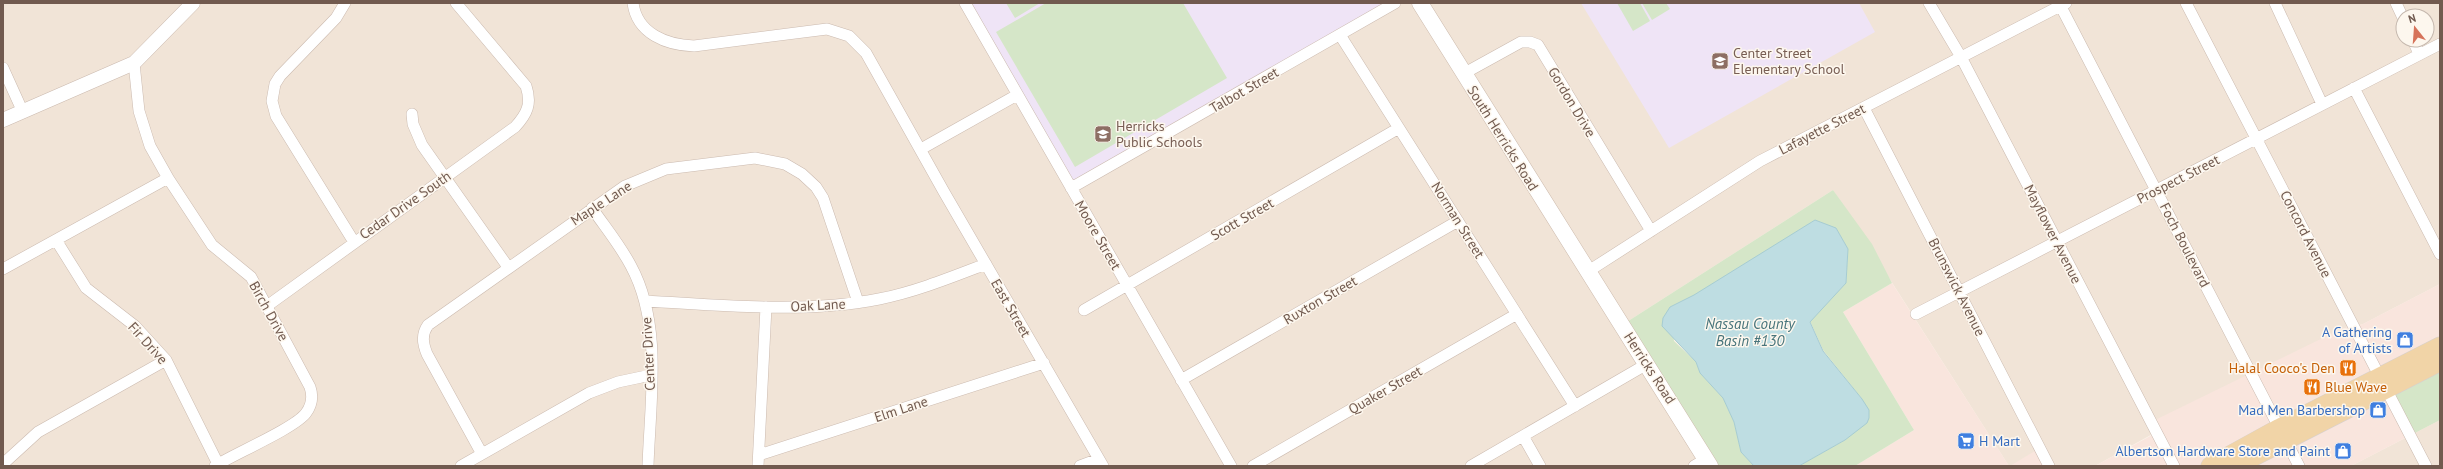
<svg xmlns="http://www.w3.org/2000/svg" width="2443" height="469" viewBox="0 0 2443 469" font-family="'PT Sans',sans-serif">
<rect width="100%" height="100%" fill="#faf2e8"/>
<path fill="#f1e4d7" fill-rule="evenodd" d="M 3,3 L 2440,3 L 2440,284 L 2363,324 L 2341,329 L 2095,466 L 2009,466 L 1833,190 L 1622,325 L 1711,466 L 3,466 ZM 2403,16 L 2427,16 L 2427,40 L 2403,40 Z
M 2440,420 L 2440,466 L 2351,466 L 2413,434 Z"/>
<path fill="#f9e5dd" d="M 1892,283 L 2009,466 L 1855,466 L 1914,430 L 1843,312 Z
M 2440,284 L 2440,420 L 2351,466 L 2095,466 L 2156,433 L 2151,422 L 2341,329 L 2363,324 Z
M 2040,448 L 2049,466 L 2010,466 Z"/>
<path fill="#efe4f6" d="M 964,3 L 1395,3 L 1071,188 Z
M 1581,3 L 1859,3 L 1875,32 L 1669,148 Z"/>
<path fill="#d5e6c8" d="M 1006,3 L 1040,3 L 1015,18 Z
M 1046,3 L 1183,3 L 1227,78 L 1075,167 L 996,32 Z
M 1617,3 L 1640,3 L 1650,21 L 1633,31 Z
M 1642,3 L 1666,3 L 1670,9 L 1652,20 Z
M 1833,190 L 1872,244 L 1892,283 L 1843,312 L 1914,430 L 1855,466 L 1799,466 L 1845,440 L 1862,399 L 1823,350 L 1810,321 L 1846,283 L 1848,249 L 1836,228 L 1670,307 L 1674,341 L 1696,362 L 1700,373 L 1723,398 L 1734,422 L 1741,452 L 1754,466 L 1711,466 L 1622,325 Z
M 2440,365 L 2440,420 L 2413,434 L 2390,390 Z"/>
<path fill="#bedde2" stroke="#a6ccd2" d="M 1815,220 L 1836,228 L 1848,249 L 1846,283 L 1810,322 L 1823,351 L 1862,399 L 1869,410 L 1869,418 L 1867,423 L 1845,440 L 1799,466 L 1754,466 L 1741,452 L 1734,422 L 1723,398 L 1700,373 L 1696,362 L 1662,326 L 1663,318 L 1670,307 L 1694,295 Z"/>
<g fill="none" stroke-linecap="round" stroke-linejoin="round">
<defs>
<path id="minor" d="M 345,3 L 336,18 L 280,76 L 275,84 L 272,101 L 276,116 L 354,242
M 633,3 C 637,34 667,45 694,46 L 827,29 L 849,36 L 866,53 L 944,192 L 1103,466
M 965,3 L 1231,466
M 1929,3 L 1961,57 L 2174,466
M 2059,3 L 2299,466
M 2186,3 L 2426,466
M 2275,3 L 2322,104
M 2396,3 L 2403,18
M 1340,35 L 1575,406
M 2413,40 L 2419,54
M 134,63 L 139,111 L 150,146 L 168,178 L 212,245 L 251,277 L 310,387 C 313,396 312,405 306,413 C 295,428 234,454 215,466
M 3,68 L 22,110
M 1463,74 L 1521,42 L 1530,42 L 1538,45 L 1651,231
M 2354,88 L 2440,254
M 1864,108 L 2049,466
M 412,114 L 413,124 L 422,145 L 508,267
M 921,149 L 1017,95
M 1071,188 L 1395,3
M 592,208 C 605,227 620,245 631,266 C 663,325 650,402 648,466
M 56,240 L 86,288 L 135,326 L 166,360 L 218,464
M 3,269 L 168,178
M 1587,272 L 1760,161 L 2066,3
M 645,301 C 722,305 802,314 879,299 C 915,292 952,277 986,264
M 267,306 L 515,127 C 527,114 532,104 526,86 L 456,3
M 1084,310 L 1399,128
M 1916,314 L 2440,44
M 1181,380 L 1458,221
M 1523,436 L 1540,466
M 482,454 L 427,354 C 423,344 421,335 428,325 L 625,186 L 666,169 L 755,158 L 785,164 L 802,174 L 816,187 L 823,198 L 858,302
M 759,455 L 1044,363
M 3,464 L 38,432 L 166,360
M 461,466 L 589,393 L 618,382 L 651,375
M 758,466 L 766,307
M 1080,466 L 1099,459
M 1253,466 L 1517,314
M 1471,466 L 1647,364
M 1694,466 L 1706,459"/>
<path id="tertiary" d="M 3,120 L 134,63 L 193,3"/>
<path id="secondary" d="M 1420,3 L 1710,466"/>
<path id="primary" d="M 2210,466 L 2279,428 L 2440,346
M 2236,466 L 2440,362"/>
</defs>
<use href="#minor" stroke="#cbbaaf" stroke-width="12"/>
<use href="#tertiary" stroke="#cbbaaf" stroke-width="15"/>
<use href="#secondary" stroke="#cdbbad" stroke-width="17"/>
<use href="#primary" stroke="#d7d1ce" stroke-width="19"/>
<use href="#minor" stroke="#fff" stroke-width="11"/>
<use href="#tertiary" stroke="#fff" stroke-width="14"/>
<use href="#secondary" stroke="#fff" stroke-width="16"/>
<use href="#primary" stroke="#f1d4a7" stroke-width="18"/>
</g>
<defs>
<symbol id="school-square" viewBox="-11 -11 22 22"><rect x="-9" y="-9" width="18" height="18" rx="4" fill="#8d6e63" stroke="#fdf7ee"/><path d="M0-5L7-2L0 1L-7-2ZM-4 1L0 2.5L4 1V4Q0 6-4 4Z" fill="#fff"/></symbol>
<symbol id="shop-square" viewBox="-11 -11 22 22"><rect x="-9" y="-9" width="18" height="18" rx="4" fill="#3f7fe0" stroke="#fdf7ee"/><path d="M-5-2.5h2.3a2.7 3.5 0 0 1 5.4 0H5L5.5 6h-11ZM-1.5-2.5h3a1.5 2.3 0 0 0-3 0Z" fill="#fff"/></symbol>
<symbol id="restaurant-square" viewBox="-11 -11 22 22"><rect x="-9" y="-9" width="18" height="18" rx="4" fill="#e8710a" stroke="#fdf7ee"/><path d="M-5-6h1v4h1v-4h1v4h1v-4h1v5L-1.5 .5V6h-2V.5L-5-1ZM5-6V6H3V1.5H1.5Q1.5-4 5-6Z" fill="#fff"/></symbol>
<symbol id="supermarket-square" viewBox="-11 -11 22 22"><rect x="-9" y="-9" width="18" height="18" rx="4" fill="#3f7fe0" stroke="#fdf7ee"/><path d="M-6-5.5h2.5l.6 2H6L4.5 2H-2.5L-4.4-4H-6ZM-1.5 3.2a1.3 1.3 0 1 0 .1 0ZM3 3.2a1.3 1.3 0 1 0 .1 0Z" fill="#fff"/></symbol>
</defs>
<g fill-rule="evenodd">
<use href="#school-square" x="1710" y="51" width="20" height="20"/>
<use href="#school-square" x="1093" y="124" width="20" height="20"/>
<use href="#shop-square" x="2395" y="330" width="20" height="20"/>
<use href="#restaurant-square" x="2338" y="358" width="20" height="20"/>
<use href="#restaurant-square" x="2302" y="377" width="20" height="20"/>
<use href="#shop-square" x="2368" y="400" width="20" height="20"/>
<use href="#supermarket-square" x="1956" y="431" width="20" height="20"/>
<use href="#shop-square" x="2333" y="441" width="20" height="20"/>
</g>
<g text-anchor="middle" stroke-width="3" stroke-linejoin="round" paint-order="stroke">
<g font-size="14" fill="#785e54" stroke="#fdf7ee" text-anchor="start">
<text x="1733" y="58">Center Street<tspan x="1733" dy="16">Elementary School</tspan></text>
<text x="1116" y="131">Herricks<tspan x="1116" dy="16">Public Schools</tspan></text>
</g>
<g font-size="14" fill="#715a4f" stroke="#fdf7ee">
<text transform="translate(1244 90) rotate(-30)" y="5">Talbot Street</text>
<text transform="translate(1572 102) rotate(59)" y="5">Gordon Drive</text>
<text transform="translate(1822 129) rotate(-27)" y="5">Lafayette Street</text>
<text transform="translate(1503 138) rotate(58)" y="5">South Herricks Road</text>
<text transform="translate(2178 179) rotate(-27)" y="5">Prospect Street</text>
<text transform="translate(601 203) rotate(-33)" y="5">Maple Lane</text>
<text transform="translate(405 205) rotate(-35)" y="5">Cedar Drive South</text>
<text transform="translate(1242 219) rotate(-30)" y="5">Scott Street</text>
<text transform="translate(1458 220) rotate(58)" y="5">Norman Street</text>
<text transform="translate(2053 234) rotate(63)" y="5">Mayflower Avenue</text>
<text transform="translate(2306 234) rotate(63)" y="5">Concord Avenue</text>
<text transform="translate(1098 235) rotate(60)" y="5">Moore Street</text>
<text transform="translate(2185 245) rotate(63)" y="5">Foch Boulevard</text>
<text transform="translate(1957 287) rotate(63)" y="5">Brunswick Avenue</text>
<text transform="translate(1320 300) rotate(-30)" y="5">Ruxton Street</text>
<text transform="translate(818 305) rotate(-3)" y="5">Oak Lane</text>
<text transform="translate(1011 308) rotate(60)" y="5">East Street</text>
<text transform="translate(269 311) rotate(61)" y="5">Birch Drive</text>
<text transform="translate(148 343) rotate(48)" y="5">Fir Drive</text>
<text transform="translate(648 354) rotate(-93)" y="5">Center Drive</text>
<text transform="translate(1650 368) rotate(57)" y="5">Herricks Road</text>
<text transform="translate(1385 390) rotate(-30)" y="5">Quaker Street</text>
<text transform="translate(901 409) rotate(-18)" y="5">Elm Lane</text>
</g>
<g font-size="14" fill="#366cbe" stroke="#fdf7ee" text-anchor="end">
<text x="2392" y="337">A Gathering<tspan x="2392" dy="16">of Artists</tspan></text>
<text x="2365" y="415">Mad Men Barbershop</text>
<text x="1979" y="446" text-anchor="start">H Mart</text>
<text x="2330" y="456">Albertson Hardware Store and Paint</text>
</g>
<g font-size="14" fill="#c56008" stroke="#fdf7ee" text-anchor="end">
<text x="2335" y="373">Halal Cooco's Den</text>
<text x="2325" y="392" text-anchor="start">Blue Wave</text>
</g>
<g font-size="15" font-style="italic" fill="#47747b" stroke="#fdf7ee">
<text x="1750" y="329">Nassau County<tspan x="1750" dy="17">Basin #130</tspan></text>
</g>
</g>
<rect width="2443" height="469" fill="none" stroke="#715a4f" stroke-width="8"/>
<g transform="translate(2415 28) rotate(343)"><circle r="19" fill="#fdf7ee" stroke="#c5b8ae"/>
<path d="M0-3L7 15L0 10L-7 15Z" fill="#d6735a"/>
<text y="-6" font-size="11" font-weight="bold" text-anchor="middle" fill="#715a4f">N</text>
</g>
</svg>
